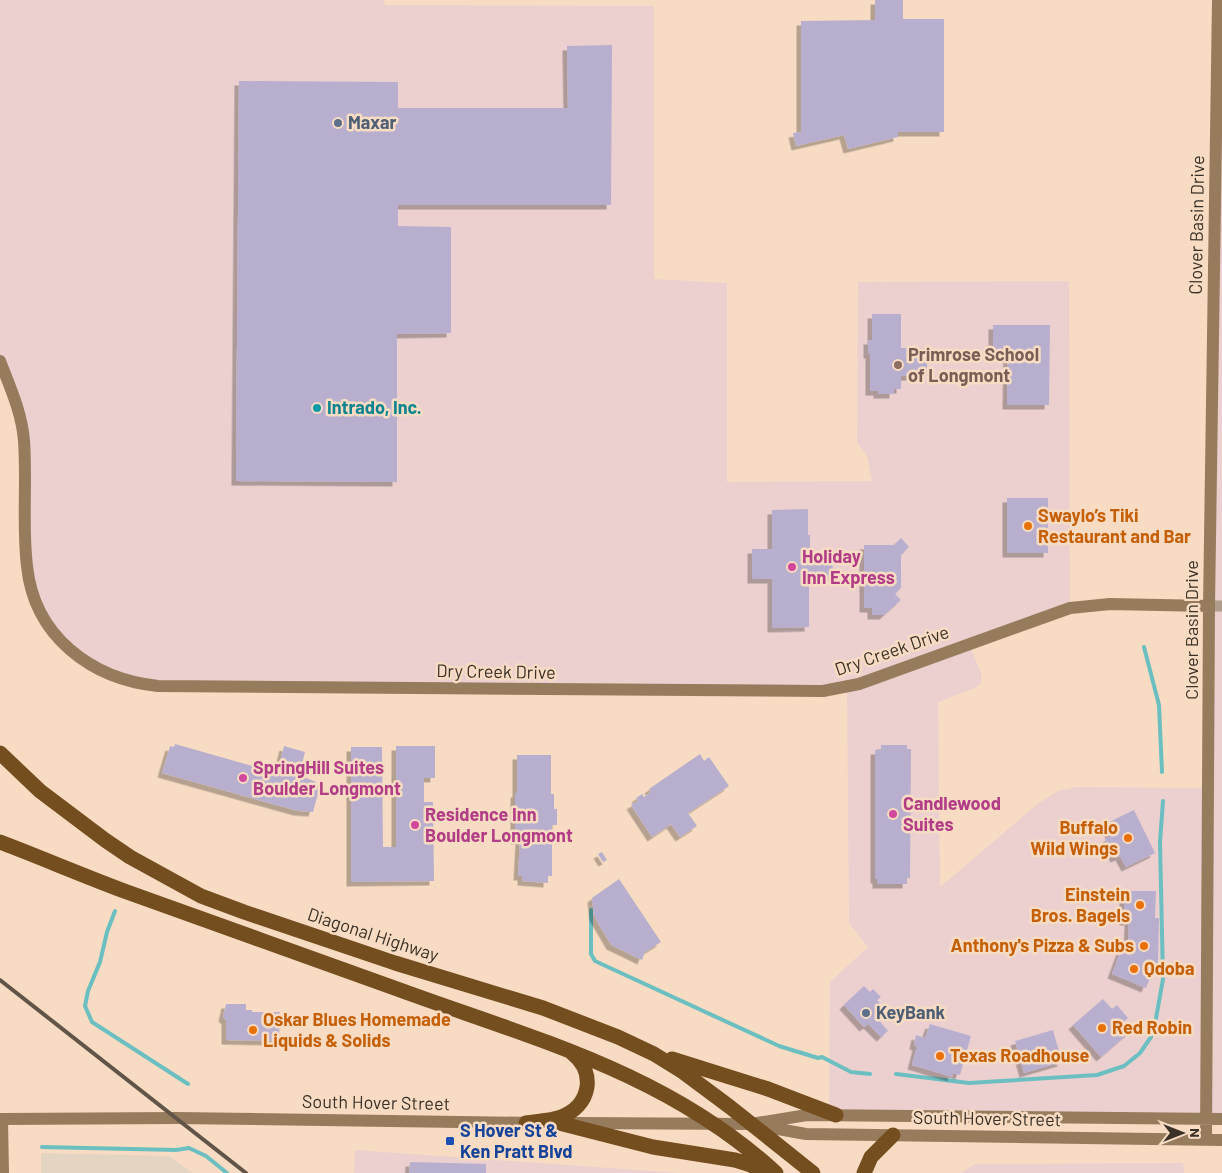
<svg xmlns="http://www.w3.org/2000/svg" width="1222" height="1173" viewBox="0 0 1222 1173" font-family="Barlow,sans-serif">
<defs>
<filter id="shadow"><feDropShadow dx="-4.5" dy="4.5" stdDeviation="0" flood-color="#0004"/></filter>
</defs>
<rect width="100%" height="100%" fill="#f7dcc3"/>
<path fill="#ebd0cf" d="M 0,0 L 384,0 L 385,5 L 654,6 L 654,279 L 727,283 L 727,482 L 872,481 L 867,456 L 857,442 L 858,282 L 1069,281 L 1070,608 L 969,644 L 981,673 L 981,683 L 975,688 L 938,702 L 940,887 L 1039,803 L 1058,791 L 1077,787 L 1208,788 L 1206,1118 L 829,1114 L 830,982 L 868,947 L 849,923 L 847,688 L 158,686 L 72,653 L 29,583 L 24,440 L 0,361 Z
M 1222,0 L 1222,1119 L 1208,1119 Z
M 355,1150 L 679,1173 L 354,1173 Z
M 1183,1163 L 1184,1173 L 961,1173 L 975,1164 Z"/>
<path fill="#e4d5c3" d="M 41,1153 L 169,1156 L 193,1173 L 41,1173 Z"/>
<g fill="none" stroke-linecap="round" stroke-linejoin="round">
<path stroke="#6cbfc1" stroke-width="4" d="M 1144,647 L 1159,705 L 1162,772
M 591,910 L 591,954 L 595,961 L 779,1046 L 818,1058 L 822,1057 L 851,1072 L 870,1074
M 115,911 L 107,932 L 100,962 L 88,991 L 85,1006 L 92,1022 L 188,1084
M 896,1074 L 969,1083 L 1097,1075 L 1124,1066 L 1140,1053 L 1151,1037 L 1155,1024 L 1163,979 L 1160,842 L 1163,801
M 42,1147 L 176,1150 L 189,1148 L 206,1156 L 227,1173"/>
</g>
<path fill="#b8afce" filter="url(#shadow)" d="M 875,0 L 903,0 L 903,19 L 944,19 L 944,132 L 898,132 L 898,137 L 848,149 L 844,135 L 796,146 L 793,133 L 801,132 L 801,21 L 875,20 Z
M 612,45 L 611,205 L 398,205 L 398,226 L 451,227 L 451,333 L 397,334 L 397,482 L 236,481 L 239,81 L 398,82 L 398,108 L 568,108 L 567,46 Z
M 872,314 L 901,314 L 901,348 L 927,348 L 927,376 L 901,376 L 901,389 L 894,389 L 894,394 L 878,394 L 878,391 L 870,391 L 870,354 L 868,354 L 868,340 L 872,340 Z
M 993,325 L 1050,325 L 1049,405 L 1007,405 L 1008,351 L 993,351 Z
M 1007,498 L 1048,498 L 1048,553 L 1007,553 Z
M 808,509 L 808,535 L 810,535 L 810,557 L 832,557 L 833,577 L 809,577 L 809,627 L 772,628 L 772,579 L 752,579 L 752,549 L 772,549 L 772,510 Z
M 901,538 L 909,547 L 901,555 L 901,588 L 895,594 L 901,600 L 884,615 L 872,615 L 872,608 L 864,608 L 864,545 L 894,545 Z
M 175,744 L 270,771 L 270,768 L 278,770 L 284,746 L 305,752 L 299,775 L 316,782 L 315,784 L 320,786 L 313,812 L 298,811 L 162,773 L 170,746 L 174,747 Z
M 881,745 L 907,745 L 907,749 L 911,749 L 910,878 L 907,878 L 907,884 L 877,884 L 877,879 L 875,879 L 875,750 L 881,750 Z
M 396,746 L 435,746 L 435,778 L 424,778 L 424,802 L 433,802 L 434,881 L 351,882 L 351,747 L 382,747 L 383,847 L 396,847 Z
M 700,754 L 704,761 L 709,757 L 729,786 L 688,813 L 697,826 L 680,837 L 671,824 L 652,837 L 631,805 L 638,801 L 636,798 L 642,794 L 644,797 L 651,792 L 649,789 Z
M 517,755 L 551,755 L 551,794 L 554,794 L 554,809 L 557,809 L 557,825 L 552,825 L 552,876 L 548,876 L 548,883 L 522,881 L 522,876 L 518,876 L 520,840 L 515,840 L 515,793 L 517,793 Z
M 1134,810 L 1155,853 L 1126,867 L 1120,856 L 1115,858 L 1105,839 L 1111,836 L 1105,824 Z
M 602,852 L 607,860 L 603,862 L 598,854 Z
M 619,879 L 661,942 L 645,952 L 642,960 L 611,945 L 594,916 L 592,898 Z
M 1124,891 L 1156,891 L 1155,918 L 1159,918 L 1158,963 L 1156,963 L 1146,988 L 1112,974 L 1121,950 L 1128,953 L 1129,921 L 1124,921 Z
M 864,986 L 870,992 L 873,989 L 881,997 L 877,1000 L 885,1009 L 876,1017 L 888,1031 L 881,1037 L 868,1024 L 864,1027 L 844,1005 Z
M 1103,999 L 1112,1009 L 1117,1005 L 1128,1018 L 1123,1022 L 1131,1031 L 1101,1057 L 1073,1025 Z
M 226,1004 L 246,1004 L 246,1010 L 252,1010 L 252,1012 L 280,1012 L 279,1041 L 226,1040 L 226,1020 L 223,1017 Z
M 930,1024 L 971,1036 L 960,1075 L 953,1073 L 952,1077 L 912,1065 L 917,1046 L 914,1045 L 916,1035 L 925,1038 Z
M 1053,1030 L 1062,1062 L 1024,1073 L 1015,1041 Z
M 410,1162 L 486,1164 L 486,1173 L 409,1173 Z"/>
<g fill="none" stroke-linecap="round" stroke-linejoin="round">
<path stroke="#b09d89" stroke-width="11" d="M 1209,606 L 1222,606"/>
<path stroke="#977b5d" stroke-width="12" d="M 0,361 C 10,387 22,413 24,441 C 27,482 22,525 27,566 C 34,636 91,679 158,686 L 823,691 L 859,684 L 1070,608 L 1110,604 L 1209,606
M 0,1119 L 176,1118 L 535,1123
M 2,1119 L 3,1173
M 575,1123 L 751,1124 L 807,1115 L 1222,1119
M 761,1126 L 806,1134 L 1222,1140
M 1206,1140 L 1209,606 L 1218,0"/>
<path stroke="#754e1f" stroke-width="15" d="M 0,753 L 40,791 L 105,840 L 130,857 L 201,896 L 244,912 L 395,963 L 543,1008 L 618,1037 L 654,1054 L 683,1072 L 730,1107 L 813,1173
M 0,842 C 42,858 84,876 127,892 C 218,925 309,957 400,990 C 534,1039 667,1073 776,1173
M 672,1059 L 768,1089 L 836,1115
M 526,1123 C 537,1121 550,1121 561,1117 C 590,1106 597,1073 572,1053
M 559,1123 L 653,1147 L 735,1160 L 748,1164 L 768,1173
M 864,1173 L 871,1157 L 893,1135"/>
<path stroke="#625447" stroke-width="4" d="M 0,980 L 246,1173"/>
</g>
<g fill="#5c6f8a" stroke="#f7dcc3" stroke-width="2">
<circle cx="338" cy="123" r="5"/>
<circle cx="866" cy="1013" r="5"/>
</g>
<circle fill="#8d6e63" stroke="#f7dcc3" stroke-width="2" cx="898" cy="365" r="5"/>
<circle fill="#0f9aa8" stroke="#f7dcc3" stroke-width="2" cx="317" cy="408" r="5"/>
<g fill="#e8710a" stroke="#f7dcc3" stroke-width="2">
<circle cx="1028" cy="526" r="5"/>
<circle cx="1128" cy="838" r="5"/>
<circle cx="1140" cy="905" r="5"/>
<circle cx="1144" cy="946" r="5"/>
<circle cx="1134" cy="969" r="5"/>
<circle cx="1102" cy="1028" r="5"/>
<circle cx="253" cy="1030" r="5"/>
<circle cx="940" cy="1056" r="5"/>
</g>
<g fill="#d1479c" stroke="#f7dcc3" stroke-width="2">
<circle cx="792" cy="567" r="5"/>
<circle cx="243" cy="778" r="5"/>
<circle cx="893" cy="814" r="5"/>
<circle cx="415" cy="825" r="5"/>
</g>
<rect fill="#1a4fb4" stroke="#f7dcc3" stroke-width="2" x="445" y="1136" width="10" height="10" rx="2.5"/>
<g text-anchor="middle" stroke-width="5" stroke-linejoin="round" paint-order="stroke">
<g font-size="18" font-weight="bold" fill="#4e5e75" stroke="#f7dcc3" text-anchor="start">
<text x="348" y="129">Maxar</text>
<text x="876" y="1019">KeyBank</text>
</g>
<g font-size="18" fill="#3b3127" stroke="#f7dcc3">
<text transform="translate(1197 225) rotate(-89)" y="6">Clover Basin Drive</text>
<text transform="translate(1192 630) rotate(-90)" y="6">Clover Basin Drive</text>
<text transform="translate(892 651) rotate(-19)" y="6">Dry Creek Drive</text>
<text transform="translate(496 672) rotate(1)" y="6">Dry Creek Drive</text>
<text transform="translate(373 935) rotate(18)" y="6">Diagonal Highway</text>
<text transform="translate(376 1103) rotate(1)" y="6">South Hover Street</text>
<text transform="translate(987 1119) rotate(1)" y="6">South Hover Street</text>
</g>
<g font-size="18" font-weight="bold" fill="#785e54" stroke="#f7dcc3" text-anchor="start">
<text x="908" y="361">Primrose School<tspan x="908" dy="21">of Longmont</tspan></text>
</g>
<g font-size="18" font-weight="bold" fill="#0d838f" stroke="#f7dcc3" text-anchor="start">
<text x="327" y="414">Intrado, Inc.</text>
</g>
<g font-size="18" font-weight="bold" fill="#c56008" stroke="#f7dcc3" text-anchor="start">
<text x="1038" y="522">Swaylo’s Tiki<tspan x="1038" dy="21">Restaurant and Bar</tspan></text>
<text x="1118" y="834" text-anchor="end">Buffalo<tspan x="1118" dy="21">Wild Wings</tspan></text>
<text x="1130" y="901" text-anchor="end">Einstein<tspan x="1130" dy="21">Bros. Bagels</tspan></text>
<text x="1134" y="952" text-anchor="end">Anthony's Pizza &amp; Subs</text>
<text x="1144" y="975">Qdoba</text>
<text x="263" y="1026">Oskar Blues Homemade<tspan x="263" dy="21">Liquids &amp; Solids</tspan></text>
<text x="1112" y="1034">Red Robin</text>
<text x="950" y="1062">Texas Roadhouse</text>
</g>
<g font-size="18" font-weight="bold" fill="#b23c85" stroke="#f7dcc3" text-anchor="start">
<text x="802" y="563">Holiday<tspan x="802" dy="21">Inn Express</tspan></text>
<text x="253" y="774">SpringHill Suites<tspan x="253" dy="21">Boulder Longmont</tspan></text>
<text x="903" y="810">Candlewood<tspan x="903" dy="21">Suites</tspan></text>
<text x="425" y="821">Residence Inn<tspan x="425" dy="21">Boulder Longmont</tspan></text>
</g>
<g font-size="18" font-weight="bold" fill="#164399" stroke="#f7dcc3" text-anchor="start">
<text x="460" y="1137">S Hover St &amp;<tspan x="460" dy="21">Ken Pratt Blvd</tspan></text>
</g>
</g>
<g transform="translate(1182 1133) rotate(90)" stroke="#f7dcc3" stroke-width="4" paint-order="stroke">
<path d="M0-4L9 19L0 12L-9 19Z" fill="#3b3127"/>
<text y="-8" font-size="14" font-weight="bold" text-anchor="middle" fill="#3b3127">N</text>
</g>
</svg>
